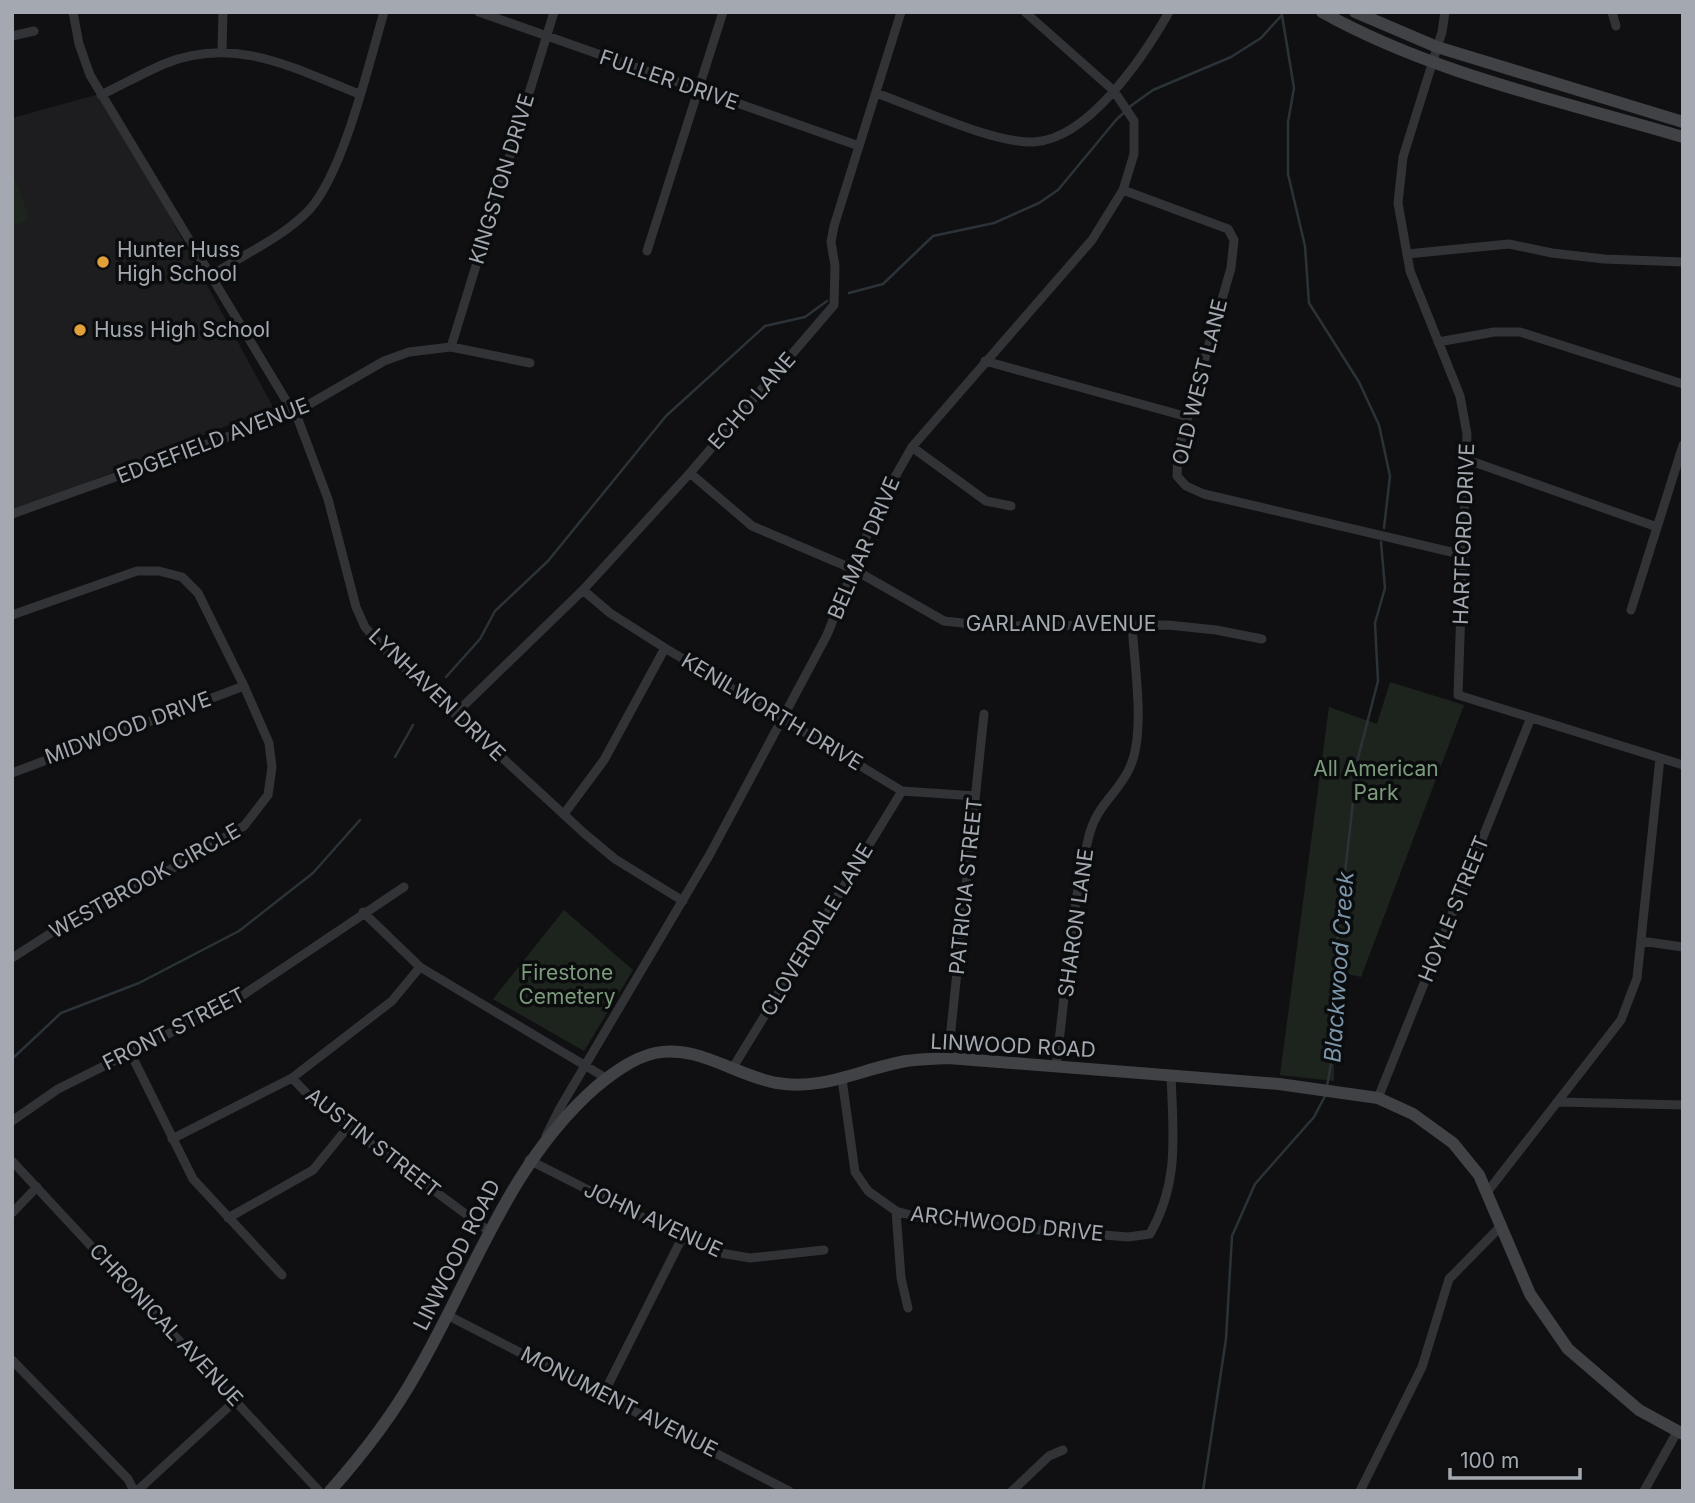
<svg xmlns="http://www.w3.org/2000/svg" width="1695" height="1503" viewBox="0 0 1695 1503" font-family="Inter,sans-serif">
<rect width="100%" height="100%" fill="#101012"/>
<path fill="#1d1d1f" d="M 103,93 L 273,407 L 12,513 L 12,118 Z"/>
<path fill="#1d241e" d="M 12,172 L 28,214 L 24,222 L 12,226 Z
M 1390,682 L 1464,705 L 1361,977 L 1334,971 L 1334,1081 L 1280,1075 L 1329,707 L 1377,724 Z
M 564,910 L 633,970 L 584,1051 L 493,999 Z"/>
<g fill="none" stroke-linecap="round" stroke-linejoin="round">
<path stroke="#2b3339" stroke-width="2.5" d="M 1282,15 L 1294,88 L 1288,122 L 1288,174 L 1305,246 L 1309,303 L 1359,382 L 1379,425 L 1390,476 L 1384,528
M 849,293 L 883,284 L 933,236 L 994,223 L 1039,203 L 1058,190 L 1116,120 L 1132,105 L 1153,90 L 1231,57 L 1261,38 L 1282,15
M 446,677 L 480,639 L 495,611 L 548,561 L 666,416 L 765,326 L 805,317 L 827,301
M 395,757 L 413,725
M 12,1059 L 61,1013 L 139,983 L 239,931 L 313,873 L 360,820
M 1327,1086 L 1334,1048 L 1334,970 L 1358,758 L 1378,681 L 1375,623 L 1385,588 L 1381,542
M 1203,1491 L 1226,1339 L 1232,1236 L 1255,1184 L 1314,1117 L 1325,1096"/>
<path stroke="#323336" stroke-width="9" d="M 73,12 L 79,44 L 90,75 L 299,422 L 328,499 L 356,607 L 365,627 L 384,649 L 585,834 L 615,859 L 683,901
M 479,12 L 859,146
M 1445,12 L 1442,32 L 1403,157 L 1398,203 L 1410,271 L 1460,396 L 1467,434 L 1458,695 L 1683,765
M 1612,12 L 1616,26
M 12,36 L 34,31
M 222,51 L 223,12
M 876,93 C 916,107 994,144 1034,142 C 1089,139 1144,56 1169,12
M 101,95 C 122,85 143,73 164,64 C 235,35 293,68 359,94
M 1123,190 L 1228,229 L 1234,240 L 1231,268 L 1178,451 L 1177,476 L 1186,486 L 1204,494 L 1464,555
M 647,251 L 723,12
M 1407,254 L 1509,244 L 1552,253 L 1604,259 L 1683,262
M 212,275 C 244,254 284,237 310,209 C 344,171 369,63 384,12
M 1438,342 L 1494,332 L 1520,332 L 1683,384
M 451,347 L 554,12
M 985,361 L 1188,417
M 912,447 L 986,501 L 1011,506
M 1468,460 L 1657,527
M 690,473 L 752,526 L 853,569 L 944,621 L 990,626 L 1168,625 L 1216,630 L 1262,639
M 12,514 L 294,413 L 384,361 L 409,352 L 451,347 L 530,363
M 583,590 L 610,613 L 665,648 L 902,791 L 975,796
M 1631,610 L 1683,445
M 12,615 L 137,571 L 159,571 L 182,577 L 198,593 L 244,686 L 269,743 L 272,767 L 268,795 L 244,826 L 149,882 L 62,926 L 12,958
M 455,714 L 583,590 L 690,473 L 834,305 L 835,266 L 831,242 L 834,226 L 901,12
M 12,773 L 244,686
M 564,814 L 604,760 L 665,648
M 363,912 L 420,967 L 606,1078
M 1641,941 L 1683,947
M 130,1052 L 193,1179 L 282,1275
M 948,1058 L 984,714
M 1056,1066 C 1066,991 1070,914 1088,840 C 1096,803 1118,795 1130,767 C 1146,732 1134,663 1132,624
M 732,1069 L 902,791
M 292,1078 L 316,1103 L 490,1232
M 842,1079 L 855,1172 L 868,1191 L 896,1211 L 931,1221 L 1128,1237 L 1150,1234 C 1180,1181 1173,1134 1171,1075
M 1378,1098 L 1530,720
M 1559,1102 L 1683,1105
M 12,1121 L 58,1089 L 234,1001 L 404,887
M 546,1136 L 560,1108 L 710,854 L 827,635 L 879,505 L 912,447 L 1092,240 L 1123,190 L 1134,154 L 1134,121 L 1114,91 L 1025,12
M 172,1139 L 292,1078 L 392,1001 L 420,967
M 529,1160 L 709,1251 L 750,1258 L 824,1250
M 12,1161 L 319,1491
M 1488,1191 L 1621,1020 L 1637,978 L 1660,758
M 896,1211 L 901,1278 L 908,1308
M 12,1213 L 37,1187
M 228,1218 L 313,1170 L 348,1127
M 447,1315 L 789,1491
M 12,1360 L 128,1479 L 134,1491
M 604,1393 L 682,1238
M 137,1491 L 236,1400
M 1012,1491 L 1049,1456 L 1063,1450
M 1360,1491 L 1422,1367 L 1449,1279 L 1502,1225
M 1644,1491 L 1677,1432"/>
<path stroke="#404246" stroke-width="12" d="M 1322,12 C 1433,74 1562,101 1683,137
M 1355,12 L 1437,47 L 1683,122
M 330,1491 C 363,1454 393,1415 417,1372 C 474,1274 509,1163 596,1087 C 613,1073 633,1058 655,1053 C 698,1044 736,1076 777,1083 C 823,1091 861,1069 906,1061 C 919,1059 934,1059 948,1058 L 1279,1084 L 1378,1098 L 1413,1114 L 1453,1143 L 1479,1175 L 1530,1294 L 1568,1349 L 1639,1410 L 1683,1434"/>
</g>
<g fill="#e1a03a" stroke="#0b0c0d" stroke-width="2.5">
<circle cx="103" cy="262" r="7"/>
<circle cx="80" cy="330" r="7"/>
</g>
<g text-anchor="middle" stroke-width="7" stroke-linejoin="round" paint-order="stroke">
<g font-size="21" fill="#a3a8b1" stroke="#0b0c0d">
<text transform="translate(669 80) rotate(19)" y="7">FULLER DRIVE</text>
<text transform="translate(502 179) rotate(-73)" y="7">KINGSTON DRIVE</text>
<text transform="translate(1200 382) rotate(-76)" y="7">OLD WEST LANE</text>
<text transform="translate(752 401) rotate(-49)" y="7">ECHO LANE</text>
<text transform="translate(213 441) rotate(-21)" y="7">EDGEFIELD AVENUE</text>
<text transform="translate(1464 534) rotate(-88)" y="7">HARTFORD DRIVE</text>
<text transform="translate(864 548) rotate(-67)" y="7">BELMAR DRIVE</text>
<text x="1061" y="631">GARLAND AVENUE</text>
<text transform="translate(437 695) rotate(44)" y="7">LYNHAVEN DRIVE</text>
<text transform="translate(772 712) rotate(31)" y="7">KENILWORTH DRIVE</text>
<text transform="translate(128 728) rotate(-20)" y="7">MIDWOOD DRIVE</text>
<text transform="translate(145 881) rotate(-29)" y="7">WESTBROOK CIRCLE</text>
<text transform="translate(966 886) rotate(-84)" y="7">PATRICIA STREET</text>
<text transform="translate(1454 909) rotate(-68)" y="7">HOYLE STREET</text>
<text transform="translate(1076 923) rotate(-82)" y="7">SHARON LANE</text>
<text transform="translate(817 930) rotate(-59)" y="7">CLOVERDALE LANE</text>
<text transform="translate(174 1029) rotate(-27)" y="7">FRONT STREET</text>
<text transform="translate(1013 1046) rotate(3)" y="7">LINWOOD ROAD</text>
<text transform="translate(373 1143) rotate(38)" y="7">AUSTIN STREET</text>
<text transform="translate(653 1220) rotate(25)" y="7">JOHN AVENUE</text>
<text transform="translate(1007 1224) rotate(6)" y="7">ARCHWOOD DRIVE</text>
<text transform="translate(457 1255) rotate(-63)" y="7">LINWOOD ROAD</text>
<text transform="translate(166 1325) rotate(47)" y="7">CHRONICAL AVENUE</text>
<text transform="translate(619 1402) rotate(27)" y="7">MONUMENT AVENUE</text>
</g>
<g font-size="21" fill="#a3a8b1" stroke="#0b0c0d" text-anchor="start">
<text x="117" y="257">Hunter Huss<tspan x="117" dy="24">High School</tspan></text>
<text x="94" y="337">Huss High School</text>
</g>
<g font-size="21" fill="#7b9b7c" stroke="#0b0c0d">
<text x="1376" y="776">All American<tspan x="1376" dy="24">Park</tspan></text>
<text x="567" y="980">Firestone<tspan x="567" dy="24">Cemetery</tspan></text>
</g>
<g font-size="23" font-style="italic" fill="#7c97aa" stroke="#0b0c0d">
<text transform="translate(1339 967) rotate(-86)" y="8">Blackwood Creek</text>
</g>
</g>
<rect width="1695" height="1503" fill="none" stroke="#a3a8b1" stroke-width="28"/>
<path d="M1450 1468v10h130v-10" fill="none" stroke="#a3a8b1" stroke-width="3.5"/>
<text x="1460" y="1468" font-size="21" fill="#a3a8b1" stroke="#0b0c0d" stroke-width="5" paint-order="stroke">100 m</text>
</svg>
